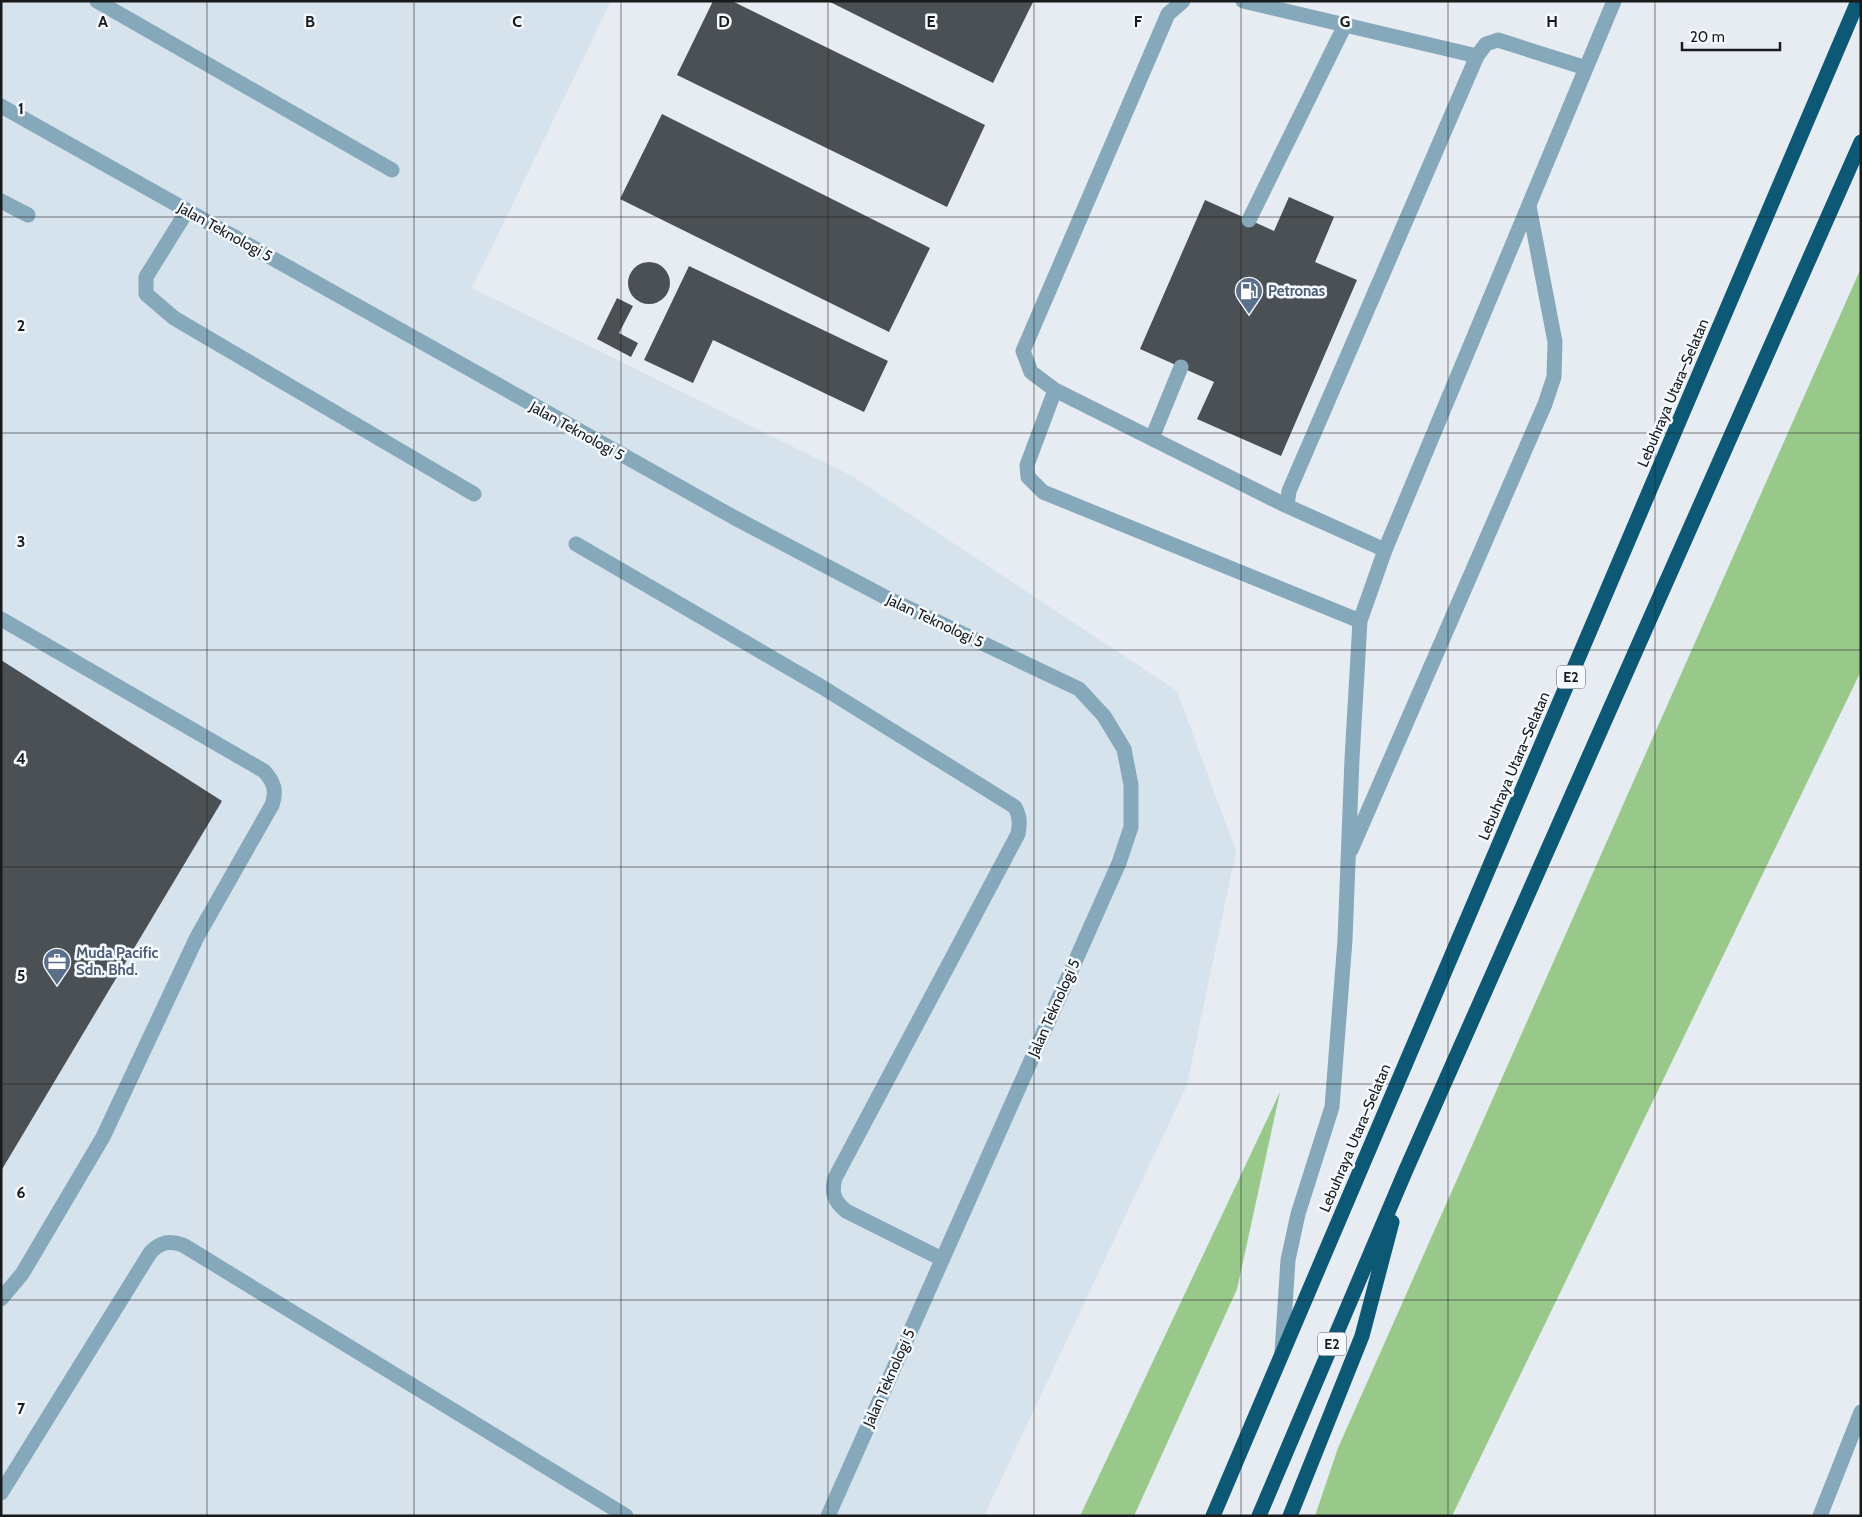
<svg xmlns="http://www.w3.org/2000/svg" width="1862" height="1517" viewBox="0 0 1862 1517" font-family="Cabin,sans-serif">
<rect width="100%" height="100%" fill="#e6ecf1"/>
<path fill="#d6e2ec" d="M 1,1 L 611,1 L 472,288 L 852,476 L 1177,691 L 1236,851 L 1187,1085 L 984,1516 L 1,1516 Z"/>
<path fill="#98c98a" d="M 1861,268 L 1861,671 L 1452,1516 L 1315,1516 L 1338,1448 Z
M 1280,1092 L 1237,1289 L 1134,1516 L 1080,1516 Z"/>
<path fill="#4b5054" d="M 713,1 L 732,1 L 985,125 L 947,207 L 677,75 Z
M 828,1 L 1031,1 L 1033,2 L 993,83 Z
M 662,114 L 930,248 L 889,332 L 620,199 Z
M 1289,197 L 1334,217 L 1315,262 L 1357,280 L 1281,456 L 1197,419 L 1214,382 L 1140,349 L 1205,200 L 1274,231 Z
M628 283a21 21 0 1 1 42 0a21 21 0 1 1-42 0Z
M 689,266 L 888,361 L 864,412 L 713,340 L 693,383 L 644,360 Z
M 617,298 L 633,306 L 619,333 L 638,343 L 631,357 L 597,339 Z
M 1,660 L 222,801 L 1,1171 Z"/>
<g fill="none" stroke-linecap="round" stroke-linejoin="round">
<path stroke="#85a8ba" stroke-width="15" d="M 97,1 L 392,170
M 1183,1 L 1168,14 L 1023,351 L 1031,372 L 1055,390 L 1287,506
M 1243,1 L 1477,56
M 1,201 L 28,215
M 187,211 L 146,277 L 146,294 L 174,318 L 474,494
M 1249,220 L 1345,25
M 1055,390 L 1027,465 L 1028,477 L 1043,492 L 1360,621
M 1152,438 L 1181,367
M 576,544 L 822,687 L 1015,807 C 1020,817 1020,823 1018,834 L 835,1178 C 831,1193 834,1201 846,1211 L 942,1259
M 1385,550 L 1287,506 L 1289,491 L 1477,56 L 1486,44 L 1498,40 L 1586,68
M 1,619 L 264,771 C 274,782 277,791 272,805 L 197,937 L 103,1137 L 22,1274 L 1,1299
M 1351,850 L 1545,404 L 1554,377 L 1555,342 L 1529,206
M 1282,1352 L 1288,1260 L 1298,1214 L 1332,1107 L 1345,940 L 1352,759 L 1360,621 L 1385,550 L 1614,1
M 1,1493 L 150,1253 C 160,1242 169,1240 183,1245 L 626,1516"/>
<path stroke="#85a8ba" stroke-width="15" d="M 1,106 L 735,518 L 885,597 L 1079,689 L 1104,716 L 1124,749 L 1131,785 L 1131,827 L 1119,863 L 828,1516
M 1820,1516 L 1861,1412"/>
<path stroke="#0d5975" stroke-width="15" d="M 1213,1516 L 1858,1
M 1259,1516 L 1405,1172 L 1861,142
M 1290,1516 L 1362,1336 L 1392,1222"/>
</g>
<path fill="none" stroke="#191a1c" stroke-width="1" stroke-opacity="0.55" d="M 207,1 L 207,1516M 414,1 L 414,1516M 621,1 L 621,1516M 828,1 L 828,1516M 1034,1 L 1034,1516M 1241,1 L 1241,1516M 1448,1 L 1448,1516M 1655,1 L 1655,1516M 1,217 L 1861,217M 1,433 L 1861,433M 1,650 L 1861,650M 1,867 L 1861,867M 1,1084 L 1861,1084M 1,1300 L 1861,1300"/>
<defs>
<symbol id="fuel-pin" viewBox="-11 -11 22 30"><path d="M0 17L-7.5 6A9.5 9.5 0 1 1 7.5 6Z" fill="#5c6f8a" stroke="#f4f9fe"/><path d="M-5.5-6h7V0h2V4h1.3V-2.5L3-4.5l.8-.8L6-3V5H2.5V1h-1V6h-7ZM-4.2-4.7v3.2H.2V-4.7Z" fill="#fff"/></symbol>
<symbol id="office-pin" viewBox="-11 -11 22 30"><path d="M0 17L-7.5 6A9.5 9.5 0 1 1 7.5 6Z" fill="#5c6f8a" stroke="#f4f9fe"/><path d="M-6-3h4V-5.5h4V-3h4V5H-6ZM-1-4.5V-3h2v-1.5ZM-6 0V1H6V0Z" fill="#fff"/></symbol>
</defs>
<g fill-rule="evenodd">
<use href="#fuel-pin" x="1233" y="275" width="32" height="43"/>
<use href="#office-pin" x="41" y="946" width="32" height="43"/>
</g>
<g text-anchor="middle" stroke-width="5" stroke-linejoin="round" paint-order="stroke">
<g fill="#f4f9fe" stroke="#5b5d60" stroke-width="1">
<rect x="1557" y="665.5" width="28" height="23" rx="4"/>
<rect x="1318" y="1332.5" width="28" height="23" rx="4"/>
</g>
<g font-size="14" font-weight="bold" fill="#191a1c">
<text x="1571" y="682">E2</text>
<text x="1332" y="1349">E2</text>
</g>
<g font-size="15" fill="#191a1c" stroke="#f4f9fe">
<text transform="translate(225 232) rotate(29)" y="5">Jalan Teknologi 5</text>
<text transform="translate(1673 393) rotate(-67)" y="5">Lebuhraya Utara–Selatan</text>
<text transform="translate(577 431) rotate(29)" y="5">Jalan Teknologi 5</text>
<text transform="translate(935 621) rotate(25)" y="5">Jalan Teknologi 5</text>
<text transform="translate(1514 766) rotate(-67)" y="5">Lebuhraya Utara–Selatan</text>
<text transform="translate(1054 1008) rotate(-66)" y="5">Jalan Teknologi 5</text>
<text transform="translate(1355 1138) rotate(-67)" y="5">Lebuhraya Utara–Selatan</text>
<text transform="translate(889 1378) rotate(-66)" y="5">Jalan Teknologi 5</text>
</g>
<g font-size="15" font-weight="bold" fill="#4e5e75" stroke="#f4f9fe" text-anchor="start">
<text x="1268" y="296">Petronas</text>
<text x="76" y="958">Muda Pacific<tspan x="76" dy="17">Sdn. Bhd.</tspan></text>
</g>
</g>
<g font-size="16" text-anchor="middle" font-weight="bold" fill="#191a1c" stroke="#f4f9fe" stroke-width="5" stroke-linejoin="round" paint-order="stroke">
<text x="103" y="27">A</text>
<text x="310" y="27">B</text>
<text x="517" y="27">C</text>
<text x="724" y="27">D</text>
<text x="931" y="27">E</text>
<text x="1138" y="27">F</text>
<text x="1345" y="27">G</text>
<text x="1552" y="27">H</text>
<text x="21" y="114">1</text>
<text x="21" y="331">2</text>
<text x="21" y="547">3</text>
<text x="21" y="764">4</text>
<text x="21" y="981">5</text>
<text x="21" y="1198">6</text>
<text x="21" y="1414">7</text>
</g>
<rect width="1862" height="1517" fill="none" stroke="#191a1c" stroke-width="5"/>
<path d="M1682 42v8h98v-8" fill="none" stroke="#191a1c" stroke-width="2.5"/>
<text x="1690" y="42" font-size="15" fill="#191a1c" stroke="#f4f9fe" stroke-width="4" paint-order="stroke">20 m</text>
</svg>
